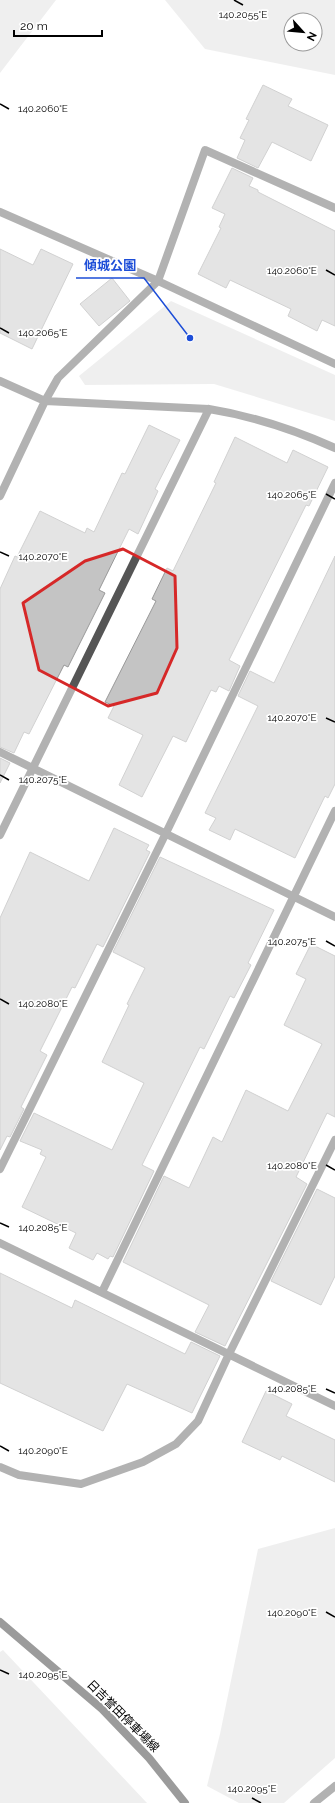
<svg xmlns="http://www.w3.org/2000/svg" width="335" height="1803" viewBox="0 0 335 1803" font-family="Raleway,'Noto Sans JP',sans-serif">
<rect width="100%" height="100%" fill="#fff"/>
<path fill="#dcdcdc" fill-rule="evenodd" d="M 0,0 L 56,0 L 0,73 Z
M 165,0 L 335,0 L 335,75 L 205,49 ZM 291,20 L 315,20 L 315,44 L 291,44 Z
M 171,301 L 335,375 L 335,421 L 214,384 L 85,385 L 79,376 Z
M 335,1528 L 335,1758 L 284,1803 L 239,1803 L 207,1786 L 220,1734 L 258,1549 Z
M 3,1650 L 147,1803 L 0,1803 L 0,1652 Z"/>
<path fill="#c4c4c4" stroke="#999" d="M 263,85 L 292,99 L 288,106 L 328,125 L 311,161 L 272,142 L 258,168 L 237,158 L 245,140 L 240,138 L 249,120 L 246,119 Z
M 232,168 L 253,178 L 249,186 L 258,190 L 258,192 L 335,231 L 335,326 L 322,320 L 317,331 L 288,316 L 291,309 L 230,280 L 226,288 L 198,274 L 221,228 L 219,227 L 225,214 L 212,208 Z
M 0,249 L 33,265 L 41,249 L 73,264 L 32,349 L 0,333 Z
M 112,278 L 130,301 L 99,326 L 80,304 Z
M 149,425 L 180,440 L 155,489 L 158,491 L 138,534 L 129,529 L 99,590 L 105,593 L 68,667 L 64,665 L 29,734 L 24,732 L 14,753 L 0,747 L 0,589 L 15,556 L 17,557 L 40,511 L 85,533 L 87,528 L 94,532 L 122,473 L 125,474 Z
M 235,437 L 287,463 L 293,450 L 328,467 L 309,506 L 306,505 L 229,660 L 240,666 L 229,691 L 219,686 L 216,692 L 211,690 L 186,742 L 173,736 L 142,797 L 119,785 L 143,735 L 108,718 L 114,706 L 105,702 L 156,601 L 152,599 L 167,568 L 173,571 L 216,483 L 214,482 Z
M 335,556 L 335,784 L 328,798 L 325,796 L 295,858 L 235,829 L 230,840 L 209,830 L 216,818 L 205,813 L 258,706 L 238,696 L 250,671 L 274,683 Z
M 0,758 L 10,763 L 0,783 Z
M 114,828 L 149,845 L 146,850 L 150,852 L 103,947 L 97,944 L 75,988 L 72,987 L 40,1051 L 47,1055 L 21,1107 L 24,1109 L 10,1137 L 7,1136 L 0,1150 L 0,918 L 30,852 L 89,881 Z
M 160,857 L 274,910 L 248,963 L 251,965 L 234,998 L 230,996 L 204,1049 L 200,1047 L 142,1165 L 154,1171 L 113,1257 L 110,1256 L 108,1259 L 97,1253 L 93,1260 L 69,1248 L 76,1233 L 22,1207 L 46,1157 L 40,1154 L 42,1150 L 20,1141 L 34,1113 L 112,1150 L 144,1083 L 102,1062 L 129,1005 L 127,1004 L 145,968 L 113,952 Z
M 311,944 L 335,956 L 335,1117 L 327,1113 L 296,1177 L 307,1184 L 225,1346 L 195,1332 L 209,1305 L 123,1262 L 164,1176 L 189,1188 L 213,1137 L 222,1142 L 246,1090 L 288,1111 L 322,1044 L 284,1025 L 306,979 L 296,974 Z
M 317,1189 L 335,1198 L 335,1276 L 321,1305 L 271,1281 Z
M 0,1273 L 72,1308 L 75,1300 L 185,1354 L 191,1342 L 220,1356 L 192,1413 L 127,1384 L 103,1431 L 0,1383 Z
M 266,1391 L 292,1404 L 286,1416 L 335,1440 L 335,1482 L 282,1456 L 280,1460 L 242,1442 Z"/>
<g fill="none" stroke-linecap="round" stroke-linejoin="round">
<path stroke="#555" stroke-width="8" d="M 0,212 L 158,281 L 335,364
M 0,381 L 45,401 L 209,409 C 252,416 295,430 335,448
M 0,496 L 45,401 L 58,378 L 158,281 L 205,150 L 335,208
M 0,752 L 335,917
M 0,835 L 209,409
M 0,1169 L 166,833 L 335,483
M 0,1243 L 335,1406
M 102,1292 L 335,811
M 0,1467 L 19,1475 L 81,1484 L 143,1462 L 176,1444 L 198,1421 L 229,1354 L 335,1140
M 314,1803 L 335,1786"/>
<path stroke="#222" stroke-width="8" d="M 0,1622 L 102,1709 L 149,1758 L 185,1803"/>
</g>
<path d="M0 0H335V1803H0ZM 123,549 L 175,576 L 177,648 L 157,693 L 108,706 L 39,670 L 23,603 L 85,561 Z" fill="#fff" fill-opacity=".55" fill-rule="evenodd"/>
<path fill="none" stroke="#d62828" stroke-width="3" stroke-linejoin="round" d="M 123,549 L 175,576 L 177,648 L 157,693 L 108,706 L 39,670 L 23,603 L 85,561 Z"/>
<path fill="none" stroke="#000" stroke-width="1.5" d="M 234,0 L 243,5M 0,104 L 9,109M 326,270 L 335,275M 0,328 L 9,333M 326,494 L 335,499M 0,552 L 9,556M 326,718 L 335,722M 0,775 L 9,780M 326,941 L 335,946M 0,999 L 9,1004M 326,1165 L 335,1170M 0,1223 L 9,1227M 326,1389 L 335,1393M 0,1446 L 9,1451M 326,1612 L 335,1617M 0,1670 L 9,1674M 252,1798 L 261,1803"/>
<g text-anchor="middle" stroke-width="3.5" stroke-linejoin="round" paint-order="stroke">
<g font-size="12" fill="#000" stroke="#fff">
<text transform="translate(123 1716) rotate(45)" y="4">日吉誉田停車場線</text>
</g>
</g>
<g font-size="10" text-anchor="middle" fill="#000" stroke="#fff" stroke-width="3.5" stroke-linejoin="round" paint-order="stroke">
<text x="243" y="18">140.2055°E</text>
<text x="43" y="112">140.2060°E</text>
<text x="292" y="274">140.2060°E</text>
<text x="43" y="336">140.2065°E</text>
<text x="292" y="498">140.2065°E</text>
<text x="43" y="560">140.2070°E</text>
<text x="292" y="721">140.2070°E</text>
<text x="43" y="783">140.2075°E</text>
<text x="292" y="945">140.2075°E</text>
<text x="43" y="1007">140.2080°E</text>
<text x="292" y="1169">140.2080°E</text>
<text x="43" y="1231">140.2085°E</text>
<text x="292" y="1392">140.2085°E</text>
<text x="43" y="1454">140.2090°E</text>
<text x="292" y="1616">140.2090°E</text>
<text x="43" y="1678">140.2095°E</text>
<text x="252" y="1792">140.2095°E</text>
</g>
<path fill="none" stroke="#1d4ed8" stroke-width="1.5" d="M190 338L144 278H76"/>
<circle fill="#1d4ed8" stroke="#fff" stroke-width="1.5" cx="190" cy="338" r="4"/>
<g font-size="13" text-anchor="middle" font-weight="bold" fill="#1d4ed8" stroke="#fff" stroke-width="3.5" stroke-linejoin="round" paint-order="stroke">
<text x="110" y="270">傾城公園</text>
</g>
<g transform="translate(303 32) rotate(117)"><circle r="19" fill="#ffffff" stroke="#999999"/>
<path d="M0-3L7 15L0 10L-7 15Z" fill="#000000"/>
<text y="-6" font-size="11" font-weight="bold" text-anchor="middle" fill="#000000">N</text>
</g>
<path d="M14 30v6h88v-6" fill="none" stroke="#000000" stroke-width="2"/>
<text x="20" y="30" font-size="12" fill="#000000" stroke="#ffffff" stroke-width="3" paint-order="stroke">20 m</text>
</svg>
